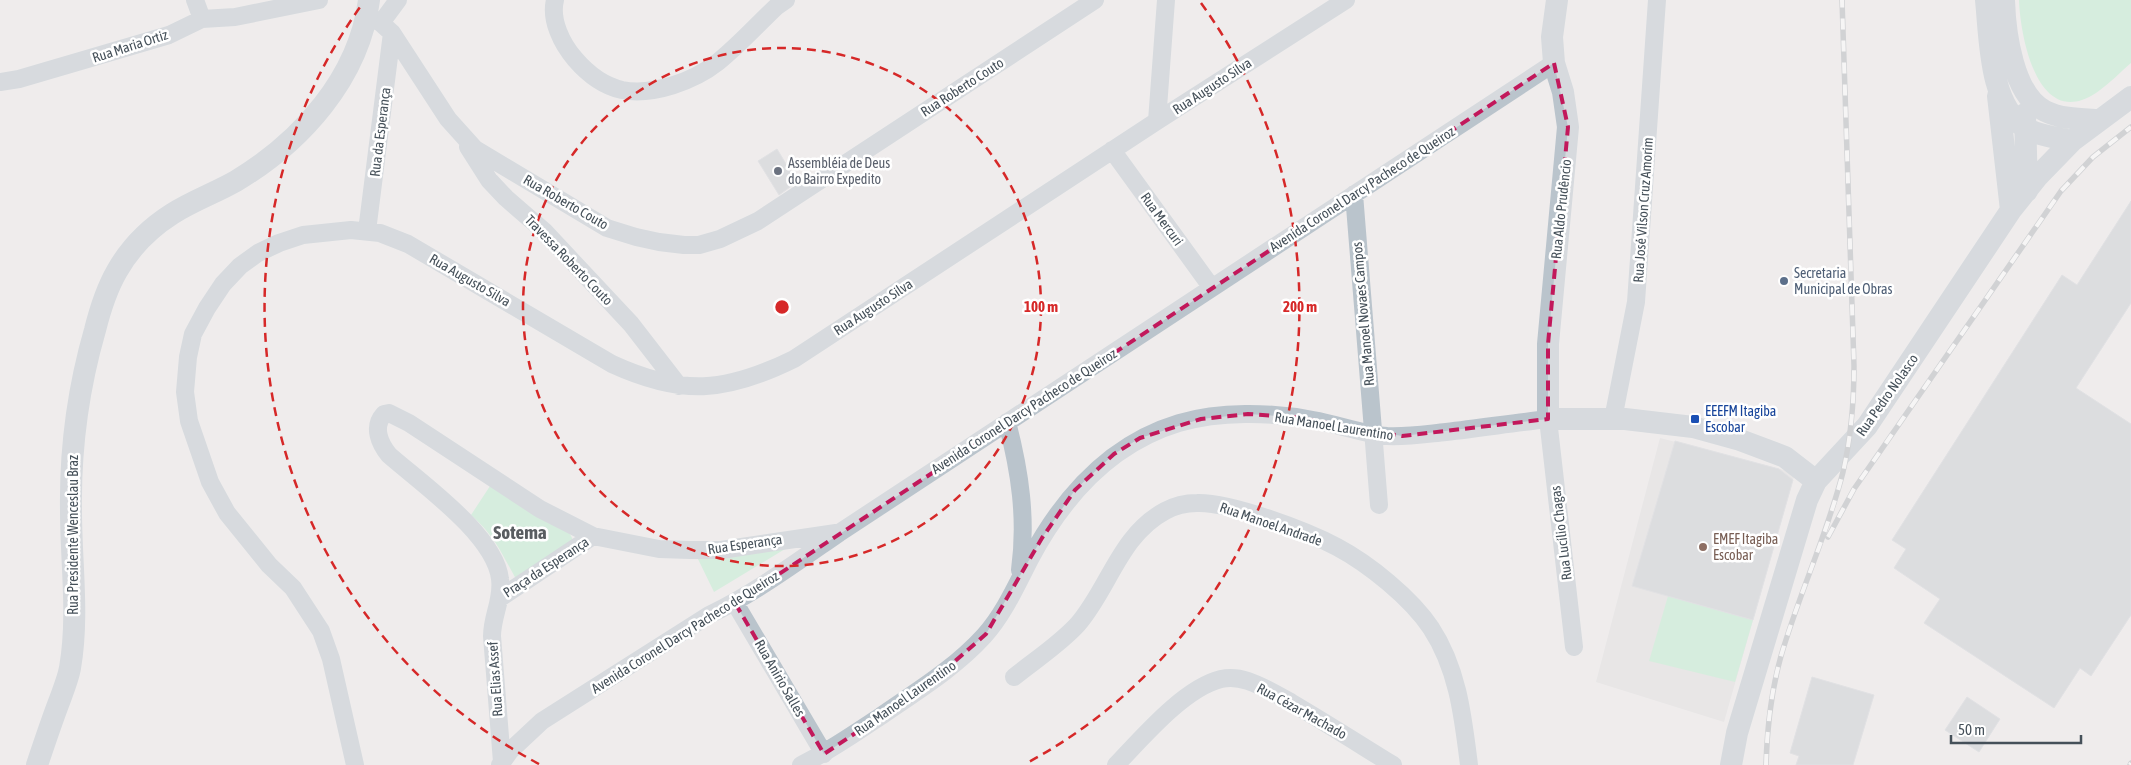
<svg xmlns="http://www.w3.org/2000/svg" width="2131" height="765" viewBox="0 0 2131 765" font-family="'Asap Condensed',sans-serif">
<rect width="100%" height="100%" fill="#efecec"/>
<path fill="#e0ddde" d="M 1660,438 L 1795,473 L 1724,722 L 1596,682 Z"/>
<path fill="#b9eecc" d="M 2019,0 L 2131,0 L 2131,63 C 2117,75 2100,94 2082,100 C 2034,116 2020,31 2019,0 Z
M 490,486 L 569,532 L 573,540 L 517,581 C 502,554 495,536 471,515 Z
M 790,546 L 714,592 L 696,555 Z
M 1668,596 L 1753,620 L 1735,682 L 1649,661 Z"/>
<path fill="#c6c9cf" stroke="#d0d3d8" d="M 777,149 L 797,182 L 779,195 L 758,161 Z
M 2131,201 L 2131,303 L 2076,388 L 2131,424 L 2131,615 L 2091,676 L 2080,668 L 2054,708 L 1924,623 L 1940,599 L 1894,568 L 1906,549 L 1892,540 L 2062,275 L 2077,285 Z
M 1675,441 L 1779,469 L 1793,480 L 1753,620 L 1632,586 Z
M 1812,677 L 1874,695 L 1853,765 L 1796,765 L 1799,756 L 1790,753 Z
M 1967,697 L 2000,719 L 1979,752 L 1945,730 Z"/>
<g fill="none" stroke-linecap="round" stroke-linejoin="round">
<path stroke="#bac4cc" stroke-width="18" d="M 195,0 L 202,19
M 555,0 C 550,20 562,44 575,59 C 587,73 604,86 622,90 C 653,96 694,81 718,62 C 739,45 757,25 776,7 L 786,0
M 367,16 L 381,23 L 392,33 L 448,119 L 475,149 L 607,228 L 636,237 L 659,242 L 684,245 L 699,245 L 720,239 L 758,221 L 1095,0
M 381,23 L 398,0
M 0,82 L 19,79 L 169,35 L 202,19 L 235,17 L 319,0
M 1157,121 L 1166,0
M 468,147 L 489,180 L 506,198 L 544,231 L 631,324 L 679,386
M 1112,150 L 1212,288
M 1354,194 L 1379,505
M 367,231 L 392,33
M 1613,419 L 1636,302 L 1657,0
M 1007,422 C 1020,472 1027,519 1020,570
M 500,598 L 593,536
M 735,603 L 824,754
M 1014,677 C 1035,660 1060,644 1078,624 C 1109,588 1120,535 1165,511 C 1174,506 1187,503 1197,503 C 1231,502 1307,531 1337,547 C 1369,564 1411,598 1431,628 C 1458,669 1463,717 1469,765
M 502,762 L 492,636 C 492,616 503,599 500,579 C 495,535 422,484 389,455 C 380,444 372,427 384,414 L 389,413 L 409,423 L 540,509 L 593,536 L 659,549 L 690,550 L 721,550 L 836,533
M 355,765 L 331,659 L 321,631 L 293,588 L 269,565 L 227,513 L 210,482 L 189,421 L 185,392 L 188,357 L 193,334 L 207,308 L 223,284 L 240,266 L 258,253 L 279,243 L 303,235 L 351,230 L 380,233 L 408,244 L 612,364 C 682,396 725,393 794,359 L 1157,121 L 1346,0
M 500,765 L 510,751 L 542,721 L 709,615 C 755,593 797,562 839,533 L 1554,63
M 801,765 C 830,751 855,733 881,716 C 917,691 955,668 984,636 C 1004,614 1017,584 1030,559 C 1063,497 1109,444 1179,423 C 1220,411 1270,412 1313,420 C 1337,424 1362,434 1387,436 C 1407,437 1426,434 1446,432 C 1480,428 1514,423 1548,419 L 1574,647
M 1116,765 C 1142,738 1184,688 1221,679 C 1230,677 1239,678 1248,681 C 1263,686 1278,695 1292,703 C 1326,723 1359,744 1393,765"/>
<path stroke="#bac4cc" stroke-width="22" d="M 1557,0 L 1552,37 L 1554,63 L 1563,92 L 1568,127 L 1548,344 L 1548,419 L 1625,419 L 1693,427 L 1740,440 L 1785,457 L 1816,481
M 1986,0 C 1990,38 1989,107 2027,129 C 2040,136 2058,138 2072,141
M 2004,0 C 2005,33 2013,95 2045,111 C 2061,119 2080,119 2098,120
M 1998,96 L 2011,210
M 2025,114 L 2027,191
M 37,765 C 44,744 51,723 59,702 C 63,691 68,679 70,668 C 79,616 71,563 71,511 C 70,450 78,389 95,330 C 100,310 106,290 117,271 C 130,248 150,228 172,214 C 192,201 215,193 236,181 C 301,142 359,78 369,0
M 1731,765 L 1737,733 L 1807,500 L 1816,481 L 1867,426 L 2011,210 L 2038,176 L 2072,141 L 2131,97"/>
<defs>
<path id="rail" d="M 1828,537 L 1854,489 L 2061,191 L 2093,157 L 2131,127
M 1766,765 C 1767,728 1771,692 1781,656 C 1799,594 1827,535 1843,472 C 1851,437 1854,402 1854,366 L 1842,0
M 2130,765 L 2131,763"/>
</defs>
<use href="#rail" stroke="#aeb2b7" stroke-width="5.5"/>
<use href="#rail" stroke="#fff" stroke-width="4" stroke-dasharray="11" stroke-linecap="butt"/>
</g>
<path d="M0 0H2131V765H0ZM 1554,63 L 1568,127 L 1548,344 L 1548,419 L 1402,436 L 1293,417 L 1248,414 L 1201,419 L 1140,438 L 1114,454 L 1075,490 L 1042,538 L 986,634 L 929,684 L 824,754 L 735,603 Z" fill="#efecec" fill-opacity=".55" fill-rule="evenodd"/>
<path fill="none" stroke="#c2185b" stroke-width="4" stroke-dasharray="10 6" stroke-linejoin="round" d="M 1554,63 L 1568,127 L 1548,344 L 1548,419 L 1402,436 L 1293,417 L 1248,414 L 1201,419 L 1140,438 L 1114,454 L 1075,490 L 1042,538 L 986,634 L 929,684 L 824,754 L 735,603 Z"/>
<g fill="none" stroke="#d62828" stroke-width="2.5" stroke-dasharray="9 6">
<circle cx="782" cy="307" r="259"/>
<path d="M539 764A518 518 0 0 1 363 3M1201 3A518 518 0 0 1 1025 764"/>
</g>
<circle fill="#6b7280" stroke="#fff" stroke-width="2" cx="778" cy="171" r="5"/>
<circle fill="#5c6f8a" stroke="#fff" stroke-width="2" cx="1784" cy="281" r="5"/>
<rect fill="#1a4fb4" stroke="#fff" stroke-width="2" x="1690" y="414" width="10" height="10" rx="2.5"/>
<circle fill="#8d6e63" stroke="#fff" stroke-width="2" cx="1703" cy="547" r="5"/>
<g text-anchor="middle" stroke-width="5" stroke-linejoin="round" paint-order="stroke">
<g font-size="14" fill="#455059" stroke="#fff">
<text transform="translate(130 46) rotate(-18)" y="5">Rua Maria Ortiz</text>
<text transform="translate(1212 86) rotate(-33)" y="5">Rua Augusto Silva</text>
<text transform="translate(962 87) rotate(-33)" y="5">Rua Roberto Couto</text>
<text transform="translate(380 132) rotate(-83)" y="5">Rua da Esperança</text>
<text transform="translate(1362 189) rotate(-33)" y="5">Avenida Coronel Darcy Pacheco de Queiroz</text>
<text transform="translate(566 202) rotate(30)" y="5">Rua Roberto Couto</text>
<text transform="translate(1561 209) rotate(-84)" y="5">Rua Aldo Prudêncio</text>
<text transform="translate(1643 210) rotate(-86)" y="5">Rua José Vilson Cruz Amorim</text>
<text transform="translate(1162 219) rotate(54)" y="5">Rua Mercuri</text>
<text transform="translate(569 260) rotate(46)" y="5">Travessa Roberto Couto</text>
<text transform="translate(470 280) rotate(30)" y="5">Rua Augusto Silva</text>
<text transform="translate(873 307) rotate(-33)" y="5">Rua Augusto Silva</text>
<text transform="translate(1363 314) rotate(-95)" y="5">Rua Manoel Novaes Campos</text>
<text transform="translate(1887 395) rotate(-55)" y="5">Rua Pedro Nolasco</text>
<text transform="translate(1024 411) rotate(-33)" y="5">Avenida Coronel Darcy Pacheco de Queiroz</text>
<text transform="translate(1334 426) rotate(9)" y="5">Rua Manoel Laurentino</text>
<text transform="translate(1271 524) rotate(19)" y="5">Rua Manoel Andrade</text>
<text transform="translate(1561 533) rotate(-97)" y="5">Rua Lucílio Chagas</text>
<text transform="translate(73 535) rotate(-90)" y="5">Rua Presidente Wenceslau Braz</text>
<text transform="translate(745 544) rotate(-8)" y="5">Rua Esperança</text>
<text transform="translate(546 567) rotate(-33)" y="5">Praça da Esperança</text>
<text transform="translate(685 632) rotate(-32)" y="5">Avenida Coronel Darcy Pacheco de Queiroz</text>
<text transform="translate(780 678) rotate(60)" y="5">Rua Anírio Salles</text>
<text transform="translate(495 679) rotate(-94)" y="5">Rua Elias Assef</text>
<text transform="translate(905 698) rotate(-35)" y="5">Rua Manoel Laurentino</text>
<text transform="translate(1302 711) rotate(29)" y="5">Rua Cézar Machado</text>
</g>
<g font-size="14" fill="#5b616d" stroke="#fff" text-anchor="start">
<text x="788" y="168">Assembléia de Deus<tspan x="788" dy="16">do Bairro Expedito</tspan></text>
</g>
<g font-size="14" fill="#4e5e75" stroke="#fff" text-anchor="start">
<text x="1794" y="278">Secretaria<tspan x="1794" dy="16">Municipal de Obras</tspan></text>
</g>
<g font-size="14" fill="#164399" stroke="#fff" text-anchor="start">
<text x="1705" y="416">EEEFM Itagiba<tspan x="1705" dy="16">Escobar</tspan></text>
</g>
<g font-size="14" fill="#785e54" stroke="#fff" text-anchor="start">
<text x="1713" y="544">EMEF Itagiba<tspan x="1713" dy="16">Escobar</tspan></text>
</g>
<g font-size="19" font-weight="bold" fill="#595d61" stroke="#fff">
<text x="520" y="539">Sotema</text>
</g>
</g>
<circle cx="782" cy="307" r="8" fill="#d62828" stroke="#fff" stroke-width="2.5"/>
<g font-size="15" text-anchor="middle" font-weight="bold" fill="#d62828" stroke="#fff" stroke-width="5" stroke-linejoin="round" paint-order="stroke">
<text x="1041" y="312">100 m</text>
<text x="1300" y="312">200 m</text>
</g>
<path d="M1951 735v8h130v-8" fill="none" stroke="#455059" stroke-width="2.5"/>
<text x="1958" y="735" font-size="15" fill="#455059" stroke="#ffffff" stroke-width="4" paint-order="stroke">50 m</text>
</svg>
